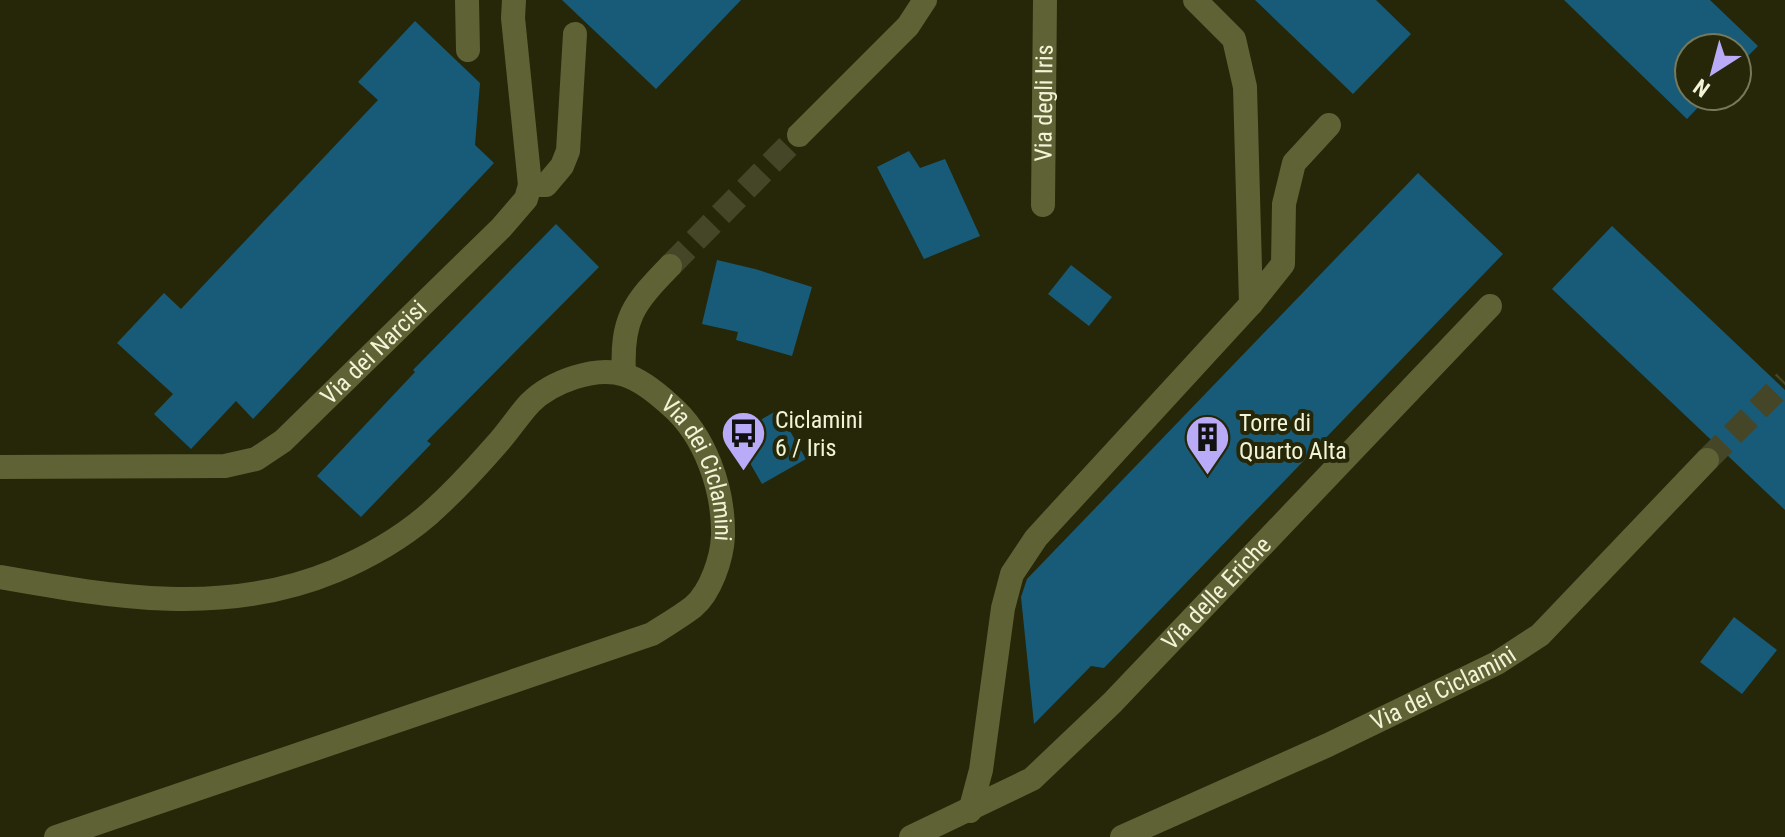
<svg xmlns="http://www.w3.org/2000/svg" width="1785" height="837" viewBox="0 0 1785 837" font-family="'Roboto Condensed',sans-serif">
<rect width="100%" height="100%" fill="#252708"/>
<path fill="#185b78" d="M 562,0 L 741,0 L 656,89 Z
M 1255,0 L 1376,0 L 1411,34 L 1353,94 Z
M 1564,0 L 1710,0 L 1758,46 L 1737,67 L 1737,48 L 1689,48 L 1689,96 L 1709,96 L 1687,119 Z
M 415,21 L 480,83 L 475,145 L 494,163 L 253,419 L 236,401 L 191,449 L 154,414 L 173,394 L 117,343 L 164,293 L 181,309 L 378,100 L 358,82 Z
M 909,151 L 920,168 L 945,159 L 980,236 L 924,259 L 877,167 Z
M 1418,173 L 1503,254 L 1104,668 L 1091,666 L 1034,724 L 1021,597 L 1027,579 Z
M 556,224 L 599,267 L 427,441 L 431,444 L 361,517 L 317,476 L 415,372 L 413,370 Z
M 1612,226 L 1785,390 L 1785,510 L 1552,289 Z
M 717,260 L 755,269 L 812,287 L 792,356 L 736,340 L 738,332 L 702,324 Z
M 1071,265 L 1112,297 L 1089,326 L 1048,294 Z
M 778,410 L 806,459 L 762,484 L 734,435 Z
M 1734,617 L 1777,650 L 1742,694 L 1700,662 Z"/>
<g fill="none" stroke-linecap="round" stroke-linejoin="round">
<path stroke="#444627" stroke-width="24" stroke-dasharray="24 12" stroke-linecap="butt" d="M 670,266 L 799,135
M 1707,460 L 1785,382"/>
<g stroke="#5f6235" stroke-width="24">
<path d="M 467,0 L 468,50"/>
<path d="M 1195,0 L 1234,39 L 1245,87 L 1251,304"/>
<path d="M 799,135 L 908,26 L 925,0"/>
<path d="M 530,185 L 546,185 L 562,166 L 568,151 L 575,34"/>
<path id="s1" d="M 1043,205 L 1045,0"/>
<path d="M 624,374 C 621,319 633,304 670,266"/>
<path id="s2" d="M 0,467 L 225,466 L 256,459 L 283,441 L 501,228 L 526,199 L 530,185 L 513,18 L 514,0"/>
<path id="s3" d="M 0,577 C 113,597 225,617 335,571 C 368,557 401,538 428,515 C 452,494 475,469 496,445 C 508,432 518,416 530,403 C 551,382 596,365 625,375 C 641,380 658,394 670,405 C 705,435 724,489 723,536 C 722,558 711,592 693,607 C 680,617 666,625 652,634 L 56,837"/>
<path d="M 970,811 L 981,770 L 1003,608 L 1012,574 L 1036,538 L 1251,304 L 1283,264 L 1284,204 L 1294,163 L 1329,125"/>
<path id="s4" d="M 911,837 L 1032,779 L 1112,703 L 1490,306"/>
<path id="s5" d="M 1122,837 L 1328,745 L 1497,663 L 1540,635 L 1707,460"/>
</g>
</g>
<defs>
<symbol id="bus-pin" viewBox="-11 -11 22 30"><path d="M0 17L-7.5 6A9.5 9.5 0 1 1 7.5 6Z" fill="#b9abf7" stroke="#252708"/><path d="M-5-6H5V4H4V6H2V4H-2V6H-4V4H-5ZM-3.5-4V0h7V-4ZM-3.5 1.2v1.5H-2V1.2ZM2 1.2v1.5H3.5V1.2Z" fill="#111"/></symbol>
<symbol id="building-pin" viewBox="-11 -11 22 30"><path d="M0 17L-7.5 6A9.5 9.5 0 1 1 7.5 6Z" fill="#b9abf7" stroke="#252708"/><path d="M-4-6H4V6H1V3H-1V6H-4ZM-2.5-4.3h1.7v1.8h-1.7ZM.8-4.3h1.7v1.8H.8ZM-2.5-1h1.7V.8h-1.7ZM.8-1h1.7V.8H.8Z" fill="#111"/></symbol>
</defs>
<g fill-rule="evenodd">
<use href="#bus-pin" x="718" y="408" width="51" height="69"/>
<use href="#building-pin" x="1182" y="412" width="51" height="69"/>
</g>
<g text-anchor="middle" stroke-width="8" stroke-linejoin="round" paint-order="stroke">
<g font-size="24" fill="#f1f4d6" stroke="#252708">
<text dy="8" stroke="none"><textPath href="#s1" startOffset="102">Via degli Iris</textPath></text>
<text dy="8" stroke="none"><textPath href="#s2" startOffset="416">Via dei Narcisi</textPath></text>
<text dy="8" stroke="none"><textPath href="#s3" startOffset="830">Via dei Ciclamini</textPath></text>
<text dy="8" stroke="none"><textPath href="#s4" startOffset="396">Via delle Eriche</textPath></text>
<text dy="8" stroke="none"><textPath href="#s5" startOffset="354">Via dei Ciclamini</textPath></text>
</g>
<g font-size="24" fill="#f1f4d6" stroke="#252708" text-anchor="start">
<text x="775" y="428">Ciclamini<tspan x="775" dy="28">6 / Iris</tspan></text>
<text x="1239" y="431">Torre di<tspan x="1239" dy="28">Quarto Alta</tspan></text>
</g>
</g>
<g transform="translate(1713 72) rotate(216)"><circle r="38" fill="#252708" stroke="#77795a" stroke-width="2"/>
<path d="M0-6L14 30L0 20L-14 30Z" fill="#b9abf7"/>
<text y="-12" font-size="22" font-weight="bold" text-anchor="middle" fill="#f1f4d6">N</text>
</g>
</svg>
